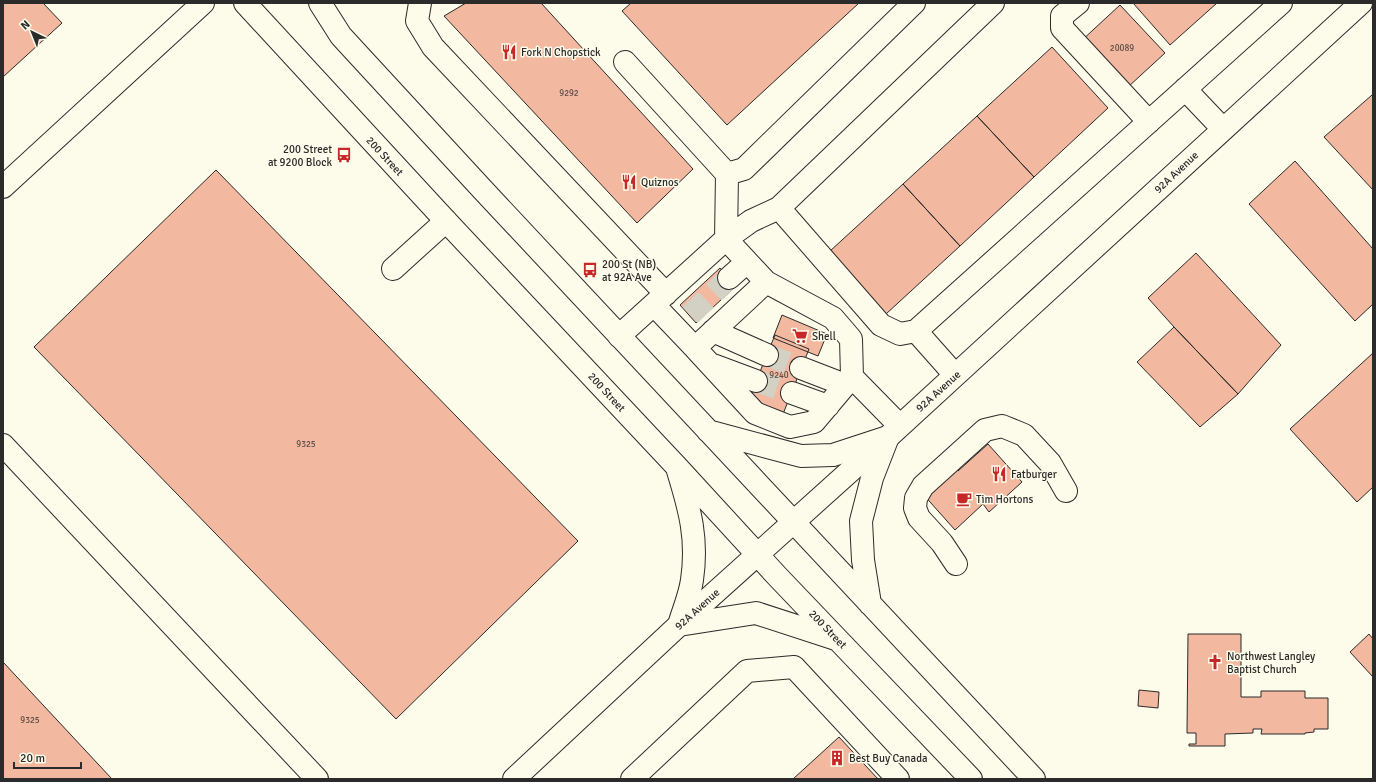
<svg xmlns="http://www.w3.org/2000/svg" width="1376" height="782" viewBox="0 0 1376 782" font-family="Signika,sans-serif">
<rect width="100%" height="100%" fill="#fdfbea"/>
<path fill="#f2b8a0" stroke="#2b2b2b" d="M 3,3 L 43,3 L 62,23 L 3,77 Z
M 466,3 L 541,3 L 693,169 L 637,223 L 444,16 Z
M 631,3 L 859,3 L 727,125 L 622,11 Z
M 1133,3 L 1217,3 L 1170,45 Z
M 1120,5 L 1165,53 L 1128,87 L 1080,42 Z
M 1052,47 L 1108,108 L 1034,177 L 977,116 Z
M 1372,95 L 1373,96 L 1373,190 L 1324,137 Z
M 977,116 L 1034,177 L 960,246 L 903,184 Z
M 1295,161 L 1373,249 L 1373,304 L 1355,321 L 1249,204 Z
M 216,170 L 578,541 L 396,719 L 34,347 Z
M 903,184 L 960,246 L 886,314 L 829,252 Z
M 1196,253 L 1281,345 L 1238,394 L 1174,327 L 1148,298 Z
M 720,268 L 736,286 L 696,323 L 680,305 Z
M 782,315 L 827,334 L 818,356 L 773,338 Z
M 1174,327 L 1238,394 L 1200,427 L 1137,362 Z
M 775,335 L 809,349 L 783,414 L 748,401 Z
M 1373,353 L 1373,487 L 1357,502 L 1290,429 Z
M 988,444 L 1022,482 L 989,512 L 983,504 L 955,530 L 922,493 L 953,465 L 958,471 Z
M 1188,634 L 1241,634 L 1241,697 L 1261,697 L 1261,691 L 1305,691 L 1305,698 L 1328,698 L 1328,729 L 1314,729 L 1314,732 L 1305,733 L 1305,734 L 1261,734 L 1262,729 L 1253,729 L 1253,733 L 1225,734 L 1225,746 L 1189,746 L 1189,744 L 1196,744 L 1196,733 L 1187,733 Z
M 1369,634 L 1373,639 L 1373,677 L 1350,652 Z
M 3,662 L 112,779 L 3,779 Z
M 1139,690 L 1159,692 L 1158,708 L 1138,706 Z
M 839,737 L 878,779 L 793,779 Z"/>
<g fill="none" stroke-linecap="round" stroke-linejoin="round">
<path stroke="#d3d1c4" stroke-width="22" stroke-dasharray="22 11" stroke-linecap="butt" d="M 690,315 L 729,278
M 767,355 L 801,368
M 756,381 L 792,393"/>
<defs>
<path id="minor" d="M 420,3 L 417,21 L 433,47 L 666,294
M 1078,3 L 1062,16 L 1062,28 L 1149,122
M 625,62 L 727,174 L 726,239
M 1185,89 L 1223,129
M 727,174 L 744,169 L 914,3
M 3,187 L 203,3
M 779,208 L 881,325 L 900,334 L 916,331
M 726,239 L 751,221 L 779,208 L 993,3
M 393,269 L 446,221
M 729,278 L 747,262
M 654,305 L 695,348 L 766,282
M 713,331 L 767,355
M 619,336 L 726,239 L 766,282 L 833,318 L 851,339 L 852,377 L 900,426
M 695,348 L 755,413 L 790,427 L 814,422 L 852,377
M 713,365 L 756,381
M 801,368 L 845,385
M 955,375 L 916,331 L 1281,3
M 792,393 L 828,406
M 3,445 L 317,779
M 956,564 L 942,543 L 919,518 L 915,508 L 916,498 L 923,486 L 985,430 L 1002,426 L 1024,435 L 1050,463 L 1066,491
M 514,779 L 679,625 L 888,437 L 1361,3
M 632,779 L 747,671 L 794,667 L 898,779"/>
<path id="major" d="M 245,3 L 446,221 L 678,468 L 777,576 L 971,779
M 320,3 L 341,36 L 483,190 L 1034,779
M 708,431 L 801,456 L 833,455 L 888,437
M 678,471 C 690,510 698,539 692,580 C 690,595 683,611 679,625 L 756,613 L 836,639
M 870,604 L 863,560 L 861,521 L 872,478 L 888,437"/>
</defs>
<use href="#minor" stroke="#2b2b2b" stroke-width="24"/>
<use href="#major" stroke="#2b2b2b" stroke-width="24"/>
<use href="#minor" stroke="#fdfbea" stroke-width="22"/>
<use href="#major" stroke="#fdfbea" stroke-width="22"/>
</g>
<defs>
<symbol id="restaurant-bare" viewBox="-9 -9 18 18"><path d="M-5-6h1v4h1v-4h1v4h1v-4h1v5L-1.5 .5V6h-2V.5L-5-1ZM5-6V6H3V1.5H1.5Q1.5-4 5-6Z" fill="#c62828" stroke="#fdfbea" stroke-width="2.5" paint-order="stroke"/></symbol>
<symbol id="bus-bare" viewBox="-9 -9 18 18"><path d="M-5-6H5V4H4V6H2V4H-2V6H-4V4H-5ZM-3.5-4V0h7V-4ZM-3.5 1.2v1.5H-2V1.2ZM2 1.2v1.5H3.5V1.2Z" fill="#c62828" stroke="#fdfbea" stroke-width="2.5" paint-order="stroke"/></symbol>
<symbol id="supermarket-bare" viewBox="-9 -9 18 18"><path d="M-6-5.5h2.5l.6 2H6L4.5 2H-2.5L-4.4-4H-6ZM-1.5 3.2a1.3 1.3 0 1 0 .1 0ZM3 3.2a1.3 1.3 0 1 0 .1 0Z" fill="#c62828" stroke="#fdfbea" stroke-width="2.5" paint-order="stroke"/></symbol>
<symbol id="cafe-bare" viewBox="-9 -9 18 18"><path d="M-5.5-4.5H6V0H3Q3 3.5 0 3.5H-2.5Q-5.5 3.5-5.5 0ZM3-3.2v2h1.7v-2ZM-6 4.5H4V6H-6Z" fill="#c62828" stroke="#fdfbea" stroke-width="2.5" paint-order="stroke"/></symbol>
<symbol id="church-bare" viewBox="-9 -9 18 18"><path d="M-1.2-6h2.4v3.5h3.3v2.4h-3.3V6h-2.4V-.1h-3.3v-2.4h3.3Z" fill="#c62828" stroke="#fdfbea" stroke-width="2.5" paint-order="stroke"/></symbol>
<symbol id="building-bare" viewBox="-9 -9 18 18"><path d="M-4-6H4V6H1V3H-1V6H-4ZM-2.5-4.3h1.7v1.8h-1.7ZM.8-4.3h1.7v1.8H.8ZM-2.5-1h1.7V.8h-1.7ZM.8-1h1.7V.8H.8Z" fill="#c62828" stroke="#fdfbea" stroke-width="2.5" paint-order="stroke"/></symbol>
</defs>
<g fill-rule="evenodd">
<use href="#restaurant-bare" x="498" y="41" width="22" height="22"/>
<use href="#bus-bare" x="333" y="144" width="22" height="22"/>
<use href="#restaurant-bare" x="618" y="171" width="22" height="22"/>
<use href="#bus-bare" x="579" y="259" width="22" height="22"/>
<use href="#supermarket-bare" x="789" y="325" width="22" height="22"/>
<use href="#restaurant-bare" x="988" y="463" width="22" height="22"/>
<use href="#cafe-bare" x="953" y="488" width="22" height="22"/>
<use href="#church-bare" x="1204" y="651" width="22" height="22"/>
<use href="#building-bare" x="826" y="747" width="22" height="22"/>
</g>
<g text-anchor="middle" stroke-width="3" stroke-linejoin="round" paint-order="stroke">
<g font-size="9" fill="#5d4e48">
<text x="1122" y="51">20089</text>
<text x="569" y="96">9292</text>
<text x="779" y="378">9240</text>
<text x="306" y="447">9325</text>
<text x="30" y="723">9325</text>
</g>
<g font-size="11" fill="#2b2b2b" stroke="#fdfbea" text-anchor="start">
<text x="521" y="56">Fork N Chopstick</text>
<text x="332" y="153" text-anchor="end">200 Street<tspan x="332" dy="13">at 9200 Block</tspan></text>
<text x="641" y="186">Quiznos</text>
<text x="602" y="268">200 St (NB)<tspan x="602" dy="13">at 92A Ave</tspan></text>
<text x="812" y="340">Shell</text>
<text x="1011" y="478">Fatburger</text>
<text x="976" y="503">Tim Hortons</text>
<text x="1227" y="660">Northwest Langley<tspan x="1227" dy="13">Baptist Church</tspan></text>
<text x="849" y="762">Best Buy Canada</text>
</g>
<g font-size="11" fill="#2b2b2b" stroke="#fdfbea">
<text transform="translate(385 156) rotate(47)" y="4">200 Street</text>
<text transform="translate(1176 172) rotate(-43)" y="4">92A Avenue</text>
<text transform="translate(938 391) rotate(-42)" y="4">92A Avenue</text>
<text transform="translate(607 392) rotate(47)" y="4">200 Street</text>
<text transform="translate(697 609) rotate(-42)" y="4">92A Avenue</text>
<text transform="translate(828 629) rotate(46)" y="4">200 Street</text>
</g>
</g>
<rect width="1376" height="782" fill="none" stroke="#2b2b2b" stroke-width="8"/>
<g transform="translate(32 32) rotate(317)" stroke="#fdfbea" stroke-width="3" paint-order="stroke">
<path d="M0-3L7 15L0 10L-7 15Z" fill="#2b2b2b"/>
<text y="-6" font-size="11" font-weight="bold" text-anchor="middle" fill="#2b2b2b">N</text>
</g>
<path d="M14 762v6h67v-6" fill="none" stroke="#2b2b2b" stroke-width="2"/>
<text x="20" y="762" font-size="12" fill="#2b2b2b" stroke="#fdfbea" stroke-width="3" paint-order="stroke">20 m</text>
</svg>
